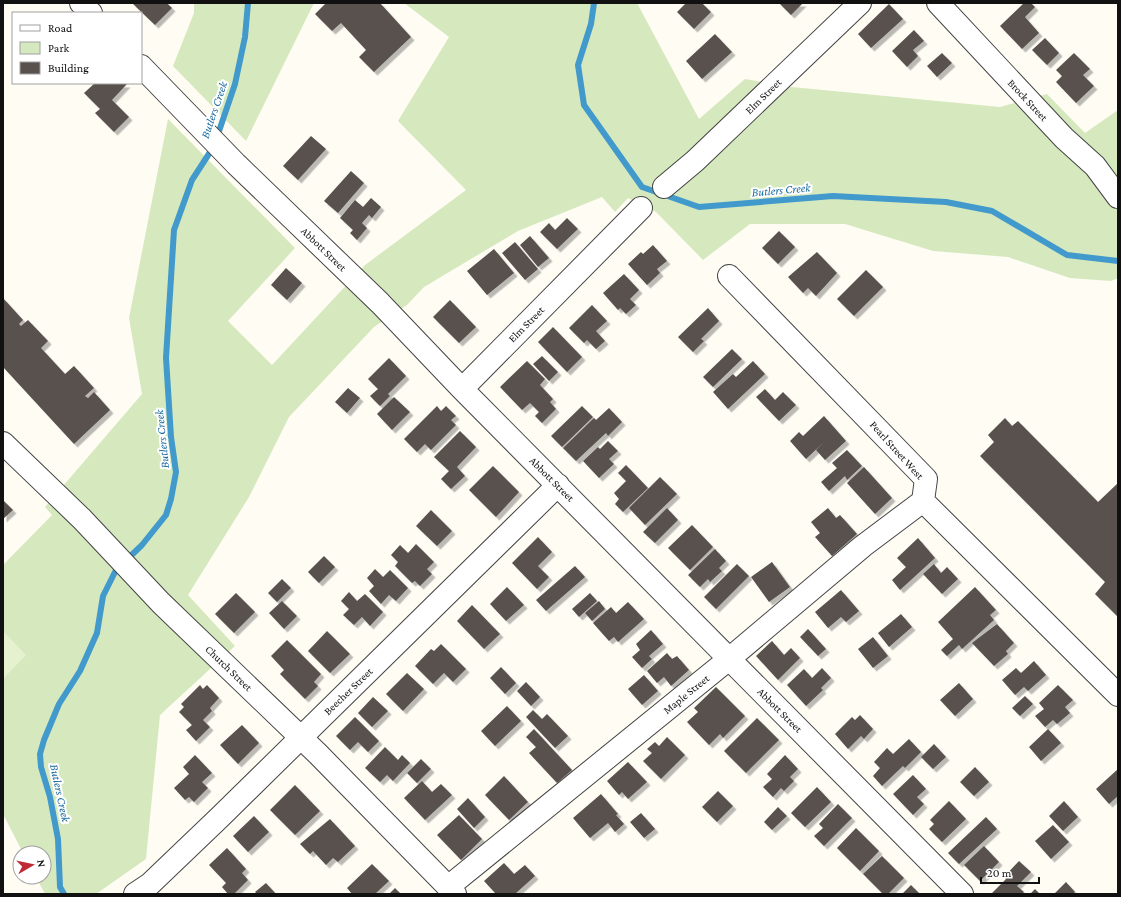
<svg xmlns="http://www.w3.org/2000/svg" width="1121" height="897" viewBox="0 0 1121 897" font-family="'Crimson Pro',serif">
<defs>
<filter id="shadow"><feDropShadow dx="3.5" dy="3.5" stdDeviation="0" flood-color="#0004"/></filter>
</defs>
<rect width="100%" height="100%" fill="#fffcf4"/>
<path fill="#d6e9be" d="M 194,3 L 314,3 L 246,141 L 173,66 L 194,13 Z
M 404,3 L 637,3 L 699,119 L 745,79 L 792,87 L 1000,107 L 1047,94 L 1085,133 L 1118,110 L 1118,278 L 1111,281 L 1070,278 L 1008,257 L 933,251 L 845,224 L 750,224 L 703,260 L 656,212 L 628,198 L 615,212 L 602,197 L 518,231 L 424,287 L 407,305 L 374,327 L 289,417 L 249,497 L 188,595 L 235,646 L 160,715 L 146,859 L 96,894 L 45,894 L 36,877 L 44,877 L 44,853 L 23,853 L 3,814 L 3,565 L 52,515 L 45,507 L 142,394 L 129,318 L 168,119 L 295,248 L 228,321 L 272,365 L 365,265 L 466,190 L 398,121 L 449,37 Z"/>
<path fill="#e6f1cf" d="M 3,631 L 26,655 L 3,679 Z"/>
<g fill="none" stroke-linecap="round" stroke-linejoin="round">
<path stroke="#4299cb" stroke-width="6" d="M 594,3 L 591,24 L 578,65 L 584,105 L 642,187 L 699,207 L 833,196 L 946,202 L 992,211 L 1067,255 L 1118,261
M 217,137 L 235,84 L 245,37 L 248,3
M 64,894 L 60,887 L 58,839 L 50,797 L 41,767 L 40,754 L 44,740 L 59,704 L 80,671 L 97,633 L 103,596 L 116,570 L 142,545 L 166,515 L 171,499 L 176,472 L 171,437 L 166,358 L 174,230 L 192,180 L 214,146"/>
</g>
<path fill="#59514d" filter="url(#shadow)" d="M 132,3 L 167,3 L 172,8 L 155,25 Z
M 326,3 L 380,3 L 411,37 L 374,72 L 359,57 L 366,50 L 341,23 L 332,31 L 315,14 Z
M 686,3 L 702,3 L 711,12 L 694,29 L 677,12 Z
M 779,3 L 803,3 L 791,15 Z
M 1024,3 L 1031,3 L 1035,7 L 1025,17 L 1039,33 L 1022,49 L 1000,26 Z
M 889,4 L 903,19 L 871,48 L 858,34 Z
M 914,30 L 924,41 L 913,50 L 918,56 L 907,67 L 892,51 Z
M 715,34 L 732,52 L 702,79 L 686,61 Z
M 1045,38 L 1059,53 L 1047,65 L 1032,50 Z
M 942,53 L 952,63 L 937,77 L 927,66 Z
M 1074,53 L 1090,69 L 1083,75 L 1094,86 L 1076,103 L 1056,82 L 1062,76 L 1056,70 Z
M 95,83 L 127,84 L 112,100 L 129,117 L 114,132 L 95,113 L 100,109 L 84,93 Z
M 311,136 L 326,149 L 298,180 L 283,166 Z
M 351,171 L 364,183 L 338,213 L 324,201 Z
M 371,198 L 381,207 L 372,218 L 369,215 L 362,223 L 367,228 L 357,240 L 350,233 L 353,230 L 340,218 L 355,200 L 363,207 Z
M 567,218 L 578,229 L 557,249 L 540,232 L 549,223 L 555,230 Z
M 779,231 L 795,247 L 778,264 L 762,248 Z
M 530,236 L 549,258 L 538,267 L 520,245 Z
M 515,242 L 538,269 L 525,280 L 502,253 Z
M 653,245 L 667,261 L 657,269 L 660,273 L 647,285 L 628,264 L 641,252 L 643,254 Z
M 494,249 L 514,273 L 487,295 L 467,271 Z
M 817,252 L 837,273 L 816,296 L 808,288 L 803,293 L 788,277 Z
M 286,268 L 302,283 L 287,300 L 271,285 Z
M 866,270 L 883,287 L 854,316 L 837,299 Z
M 624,274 L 639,290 L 630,299 L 636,305 L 626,314 L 620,308 L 618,310 L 603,293 Z
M 3,298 L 23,320 L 19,324 L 21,326 L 28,320 L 48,341 L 41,348 L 65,374 L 74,366 L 94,388 L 85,396 L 88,398 L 94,392 L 110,410 L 74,444 L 3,367 Z
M 450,300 L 476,327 L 459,343 L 433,317 Z
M 592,305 L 607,321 L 596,331 L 605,341 L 596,349 L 587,340 L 584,343 L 569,328 Z
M 708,308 L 719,321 L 701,339 L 704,341 L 693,352 L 678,337 Z
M 553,327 L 582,357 L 567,372 L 538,342 Z
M 732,349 L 742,359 L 713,387 L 703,377 Z
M 542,356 L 558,372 L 549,381 L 533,364 Z
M 389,358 L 406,376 L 388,394 L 390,396 L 380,406 L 370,396 L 378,389 L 368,379 Z
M 527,361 L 545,379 L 540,385 L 553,399 L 550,402 L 556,409 L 542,423 L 535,416 L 539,412 L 530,403 L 522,410 L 500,387 Z
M 753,361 L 765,374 L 728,409 L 713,392 L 733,374 L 736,377 Z
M 348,388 L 360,398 L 347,413 L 335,402 Z
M 765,389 L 775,400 L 783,392 L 796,405 L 779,421 L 756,397 Z
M 394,397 L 410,412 L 392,430 L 377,414 Z
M 437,406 L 441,411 L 446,406 L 456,416 L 451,420 L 456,425 L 431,450 L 425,444 L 417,452 L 404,439 Z
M 582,406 L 593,417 L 562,447 L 551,436 Z
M 609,408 L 622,422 L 608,436 L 606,433 L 576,461 L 563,448 L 594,418 L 596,420 Z
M 824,416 L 846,441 L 825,460 L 816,450 L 824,442 L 806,459 L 790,441 L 799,432 L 803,436 Z
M 1005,418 L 1012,426 L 1018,421 L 1098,502 L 1118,483 L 1118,617 L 1095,594 L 1105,582 L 980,456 L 994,442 L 988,435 Z
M 460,431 L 476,447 L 457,467 L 465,476 L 451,489 L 441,479 L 449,471 L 434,457 Z
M 608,441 L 618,451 L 609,459 L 614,464 L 599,478 L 583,461 L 598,447 L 600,449 Z
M 847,450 L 862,466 L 847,480 L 845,476 L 829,491 L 821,482 L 837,468 L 832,463 Z
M 626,465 L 648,488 L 623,512 L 615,504 L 619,499 L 614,493 L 626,481 L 618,473 Z
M 493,466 L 519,492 L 496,517 L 469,490 Z
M 864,467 L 892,498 L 875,514 L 847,483 Z
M 660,477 L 677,494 L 645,525 L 629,508 Z
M 3,500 L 13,510 L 3,519 Z
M 667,508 L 678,520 L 655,543 L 643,532 Z
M 828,508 L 836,518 L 840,515 L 857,534 L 832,556 L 815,537 L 820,533 L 811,522 Z
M 431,510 L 452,531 L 437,546 L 416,526 Z
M 692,525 L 713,547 L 690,570 L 668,548 Z
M 538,537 L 552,552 L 538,566 L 549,577 L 537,589 L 512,563 Z
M 918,538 L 935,558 L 900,590 L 892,580 L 906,567 L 897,558 Z
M 416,544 L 434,562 L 427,569 L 432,574 L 420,586 L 415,581 L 412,583 L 395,566 L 398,562 L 391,555 L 400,545 L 408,553 Z
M 715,549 L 726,561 L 719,568 L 722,571 L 710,582 L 708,579 L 700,587 L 688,575 Z
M 324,556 L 335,567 L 319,583 L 308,572 Z
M 772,562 L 790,587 L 769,602 L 751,577 Z
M 737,564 L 749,576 L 716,609 L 704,597 Z
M 934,564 L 941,573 L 947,567 L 958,579 L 942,594 L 923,574 Z
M 575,566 L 585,577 L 546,611 L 536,600 Z
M 375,569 L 383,577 L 390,570 L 408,588 L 396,601 L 389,595 L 381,604 L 369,591 L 374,586 L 367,578 Z
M 282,579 L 291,588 L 277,602 L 268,593 Z
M 507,587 L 524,605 L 506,621 L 490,604 Z
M 975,587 L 996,610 L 990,615 L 994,620 L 962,649 L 959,645 L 947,656 L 941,650 L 953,639 L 938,622 Z
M 841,590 L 859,611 L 846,622 L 841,617 L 828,628 L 815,612 Z
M 349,592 L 357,601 L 365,594 L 383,612 L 370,626 L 362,617 L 354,625 L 343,615 L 349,609 L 341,601 Z
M 236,593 L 255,612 L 234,633 L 215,614 Z
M 590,593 L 597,601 L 579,617 L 572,609 Z
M 282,601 L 297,616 L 284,629 L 269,613 Z
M 599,601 L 605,609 L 592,621 L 585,613 Z
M 628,602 L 644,619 L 618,642 L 614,637 L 609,641 L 593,623 L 611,607 L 616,613 Z
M 472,605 L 500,634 L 484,649 L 457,621 Z
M 901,614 L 912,627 L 889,647 L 878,633 Z
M 997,624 L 1014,643 L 1006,651 L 1008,654 L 994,666 L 972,643 Z
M 808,629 L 826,649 L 818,656 L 800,637 Z
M 651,630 L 663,644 L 649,656 L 652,659 L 642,668 L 632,657 L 640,650 L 636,644 Z
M 327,631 L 350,654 L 330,673 L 308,651 Z
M 873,637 L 888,656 L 873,668 L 858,649 Z
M 287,640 L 321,674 L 314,682 L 318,686 L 305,699 L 280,674 L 284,670 L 271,656 Z
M 772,641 L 784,655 L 791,648 L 800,658 L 778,680 L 756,656 Z
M 441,644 L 466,669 L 453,682 L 444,673 L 433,684 L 415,666 L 431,649 L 434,651 Z
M 667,653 L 672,659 L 677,656 L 689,670 L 671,686 L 664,677 L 657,683 L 647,671 Z
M 1034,661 L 1046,675 L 1028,691 L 1024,687 L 1015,695 L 1002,680 L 1016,668 L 1021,673 Z
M 501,667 L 516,683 L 505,694 L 490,678 Z
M 822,668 L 831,678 L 821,688 L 823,690 L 806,706 L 787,685 L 804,669 L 812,678 Z
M 407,673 L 424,689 L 403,711 L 386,694 Z
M 644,675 L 658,691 L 642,705 L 628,689 Z
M 526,682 L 540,697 L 531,706 L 517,691 Z
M 959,683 L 973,699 L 955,716 L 940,700 Z
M 200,685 L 203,689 L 207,685 L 219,698 L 210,708 L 212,711 L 203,720 L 210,727 L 196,741 L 186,730 L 192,725 L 179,712 L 184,707 L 181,704 Z
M 1058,685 L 1073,700 L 1065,707 L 1070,713 L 1057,724 L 1053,720 L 1045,727 L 1035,716 L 1044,709 L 1039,703 Z
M 716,687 L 745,716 L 723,738 L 720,734 L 709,745 L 687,722 L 698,712 L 694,708 Z
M 1025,696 L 1033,704 L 1020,716 L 1012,708 Z
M 373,697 L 388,711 L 372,727 L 358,713 Z
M 507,706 L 521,721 L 495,746 L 481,731 Z
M 533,710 L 542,719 L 547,714 L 568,736 L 555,748 L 526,717 Z
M 860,715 L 873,729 L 864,739 L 861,736 L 848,749 L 835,734 L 852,717 L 855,720 Z
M 355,717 L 379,741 L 368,752 L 358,742 L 350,750 L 336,736 Z
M 757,718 L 779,740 L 746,773 L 724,751 Z
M 242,725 L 259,743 L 238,764 L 220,745 Z
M 534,729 L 572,770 L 557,783 L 529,753 L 536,747 L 526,737 Z
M 1048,729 L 1061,743 L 1041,761 L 1029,747 Z
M 667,737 L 685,755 L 661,779 L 643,761 L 652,753 L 647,749 L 655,742 L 659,746 Z
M 909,739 L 921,752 L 905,768 L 903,766 L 882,786 L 873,776 L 880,768 L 874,762 L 887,748 L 893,754 Z
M 934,744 L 946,757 L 933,769 L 921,757 Z
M 385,747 L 398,760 L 402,755 L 410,763 L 393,781 L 387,775 L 380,782 L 365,768 Z
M 195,755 L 212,773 L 202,782 L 208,788 L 194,802 L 189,797 L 185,800 L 174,788 L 189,774 L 183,767 Z
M 785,755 L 798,769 L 790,777 L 794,781 L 784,791 L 781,788 L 773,797 L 763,787 L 772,779 L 767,774 Z
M 421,759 L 431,769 L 417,783 L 407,773 Z
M 628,762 L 647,782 L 628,799 L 622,792 L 619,795 L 607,781 Z
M 975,767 L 989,782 L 974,796 L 960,782 Z
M 1118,769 L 1118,796 L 1109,804 L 1096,789 Z
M 913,775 L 926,789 L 917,797 L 924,804 L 913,815 L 893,794 Z
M 504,776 L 528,802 L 509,820 L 485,795 Z
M 422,781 L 432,792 L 441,784 L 452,795 L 425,820 L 404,798 Z
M 295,785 L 320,811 L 295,835 L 270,810 Z
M 817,787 L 831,802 L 805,827 L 791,813 Z
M 718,791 L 733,806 L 717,822 L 702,807 Z
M 601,794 L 618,814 L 616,815 L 624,824 L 615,832 L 608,823 L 590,838 L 573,818 Z
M 468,798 L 485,817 L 474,828 L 457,809 Z
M 949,801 L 966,819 L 942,842 L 929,829 L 934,824 L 930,820 Z
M 1064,801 L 1078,817 L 1063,831 L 1049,816 Z
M 838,804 L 852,818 L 824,846 L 814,836 L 823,828 L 819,824 Z
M 778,807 L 787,816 L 772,830 L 764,822 Z
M 641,813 L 655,829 L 644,838 L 630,822 Z
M 459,815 L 482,839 L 461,860 L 437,835 Z
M 254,816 L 269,832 L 248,852 L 233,836 Z
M 986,817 L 997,829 L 959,864 L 948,853 Z
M 330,819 L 355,846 L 338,862 L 333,858 L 326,865 L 313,851 L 310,854 L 300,844 Z
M 1053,825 L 1069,842 L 1051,859 L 1035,841 Z
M 856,828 L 879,851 L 860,871 L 837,848 Z
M 984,846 L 999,862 L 980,881 L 964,865 Z
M 227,848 L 246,869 L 242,873 L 248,880 L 234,894 L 228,894 L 222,887 L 226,883 L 209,865 Z
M 882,856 L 904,878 L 888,894 L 883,894 L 863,874 Z
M 1019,861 L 1031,872 L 1017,886 L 1024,892 L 1022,894 L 991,894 L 1006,879 L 1004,877 Z
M 504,863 L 514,874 L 525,865 L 535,876 L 515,894 L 496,894 L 484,881 Z
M 372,864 L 389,881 L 375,894 L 352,894 L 347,888 Z
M 1066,882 L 1075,892 L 1073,894 L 1054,894 Z
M 266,883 L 276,894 L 257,894 L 255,892 Z
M 911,885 L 920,894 L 902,894 Z
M 395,888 L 401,894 L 389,894 Z
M 1035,889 L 1040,894 L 1030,894 Z"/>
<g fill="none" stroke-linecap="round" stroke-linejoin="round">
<defs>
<path id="street" d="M 81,3 L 91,13
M 938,3 L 1064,138 L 1095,166 L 1118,197
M 141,66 L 236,164 L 380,303 L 462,389 L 962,894
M 664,187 L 695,161 L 860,3
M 729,276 L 926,479 L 923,501
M 462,389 L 641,208
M 3,443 L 82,519 L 161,603 L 318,754 L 455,894
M 923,501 L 1118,695
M 448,887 L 729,659 L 863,546 L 923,501
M 135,894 L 150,884 L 220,817 L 558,485"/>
</defs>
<use href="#street" stroke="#444" stroke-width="24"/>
<use href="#street" stroke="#fff" stroke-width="22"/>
</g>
<g text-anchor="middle" stroke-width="4" stroke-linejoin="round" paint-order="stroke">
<g font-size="11" fill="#111" stroke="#fff">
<text transform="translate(763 96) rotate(-44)" y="4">Elm Street</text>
<text transform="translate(1028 100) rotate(47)" y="4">Brock Street</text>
<text transform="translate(324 249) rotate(44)" y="4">Abbott Street</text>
<text transform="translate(526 324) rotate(-45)" y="4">Elm Street</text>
<text transform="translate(897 450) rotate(48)" y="4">Pearl Street West</text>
<text transform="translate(552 479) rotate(45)" y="4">Abbott Street</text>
<text transform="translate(229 668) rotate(44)" y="4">Church Street</text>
<text transform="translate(348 691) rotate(-44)" y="4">Beecher Street</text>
<text transform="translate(686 694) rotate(-39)" y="4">Maple Street</text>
<text transform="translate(780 710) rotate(45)" y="4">Abbott Street</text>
</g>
<g font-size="12" font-style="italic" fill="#1b6ba1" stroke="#fff">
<text transform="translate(214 110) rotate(-71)" y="4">Butlers Creek</text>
<text transform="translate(781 190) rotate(-5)" y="4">Butlers Creek</text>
<text transform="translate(162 439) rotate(-96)" y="4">Butlers Creek</text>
<text transform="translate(60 793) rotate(78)" y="4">Butlers Creek</text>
</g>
</g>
<rect width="1121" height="897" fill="none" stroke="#111111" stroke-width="8"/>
<rect x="12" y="12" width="130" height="72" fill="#ffffff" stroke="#a0a0a0"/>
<rect x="20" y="25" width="20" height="6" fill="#ffffff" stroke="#a0a0a0"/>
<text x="48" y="32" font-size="12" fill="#111111">Road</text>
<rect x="20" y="42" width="20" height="12" fill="#d6e9be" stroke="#a0a0a0"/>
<text x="48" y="52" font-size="12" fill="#111111">Park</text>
<rect x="20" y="62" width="20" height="12" fill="#59514d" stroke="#a0a0a0"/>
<text x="48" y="72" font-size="12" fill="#111111">Building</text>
<g transform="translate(32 865) rotate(81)"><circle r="19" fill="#ffffff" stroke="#a0a0a0"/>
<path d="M0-3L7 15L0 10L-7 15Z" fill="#bf2a36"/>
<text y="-6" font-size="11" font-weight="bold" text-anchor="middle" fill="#111111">N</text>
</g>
<path d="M981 877v6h58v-6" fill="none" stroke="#111111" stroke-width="2"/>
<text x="987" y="877" font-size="12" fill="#111111" stroke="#ffffff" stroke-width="3" paint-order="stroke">20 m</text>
</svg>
